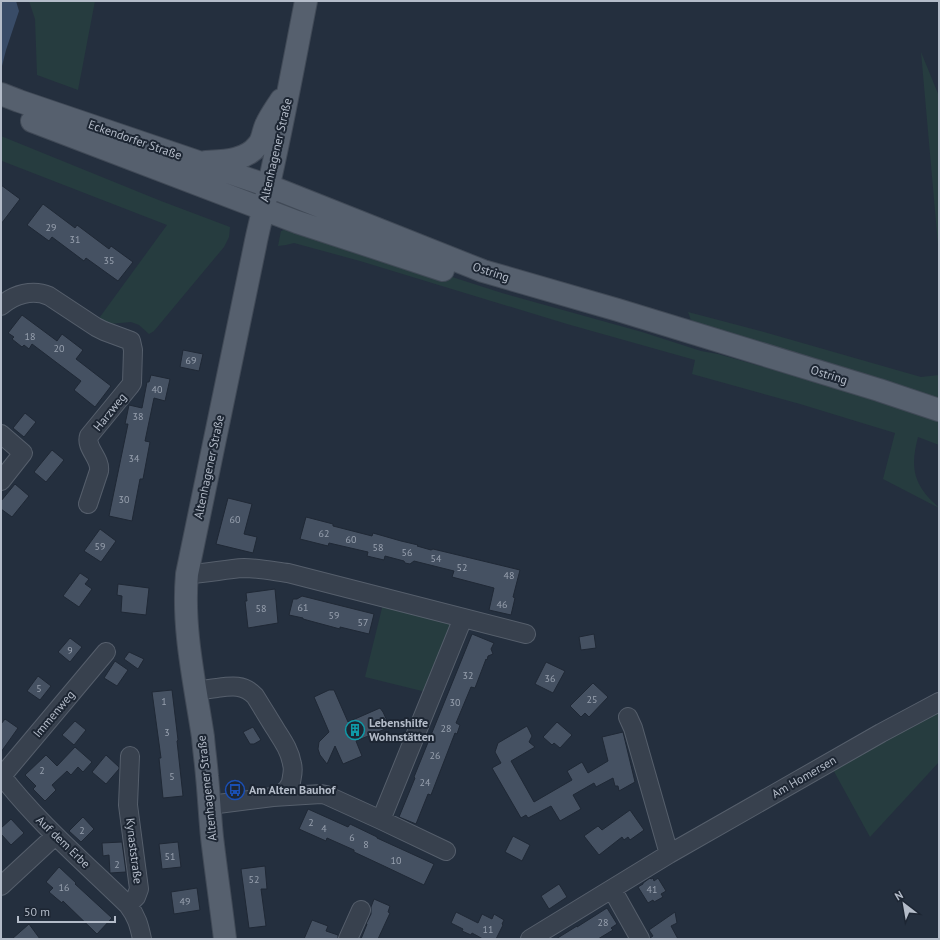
<svg xmlns="http://www.w3.org/2000/svg" width="940" height="940" viewBox="0 0 940 940" font-family="'PT Sans',sans-serif">
<rect width="100%" height="100%" fill="#242f3e"/>
<path fill="#263c3f" d="M 29,1 L 95,1 L 78,90 L 37,75 L 35,19 Z
M 921,52 L 939,96 L 939,256 Z
M 1,136 L 161,201 L 230,227 L 229,237 L 224,247 L 154,331 L 149,334 L 139,325 L 131,322 L 109,324 L 97,321 L 167,225 L 2,161 L 1,162 Z
M 289,228 L 421,267 L 502,293 L 642,332 L 701,351 L 718,354 C 792,375 866,397 939,422 L 939,445 L 918,437 C 912,460 911,478 928,497 C 931,501 936,504 939,508 L 883,479 L 895,433 L 800,404 L 692,374 L 695,360 L 567,324 L 360,261 L 294,243 L 286,245 L 278,246 L 281,231 Z
M 688,312 L 764,332 L 921,377 L 939,375 L 939,398 L 818,359 L 692,323 Z
M 383,604 L 450,623 L 451,626 L 426,692 L 365,677 Z
M 939,706 L 939,762 L 870,837 L 831,766 Z"/>
<path fill="#394c67" d="M 1,1 L 16,1 L 19,11 L 6,50 L 1,70 Z"/>
<path fill="#455162" stroke="#1f2835" d="M 1,185 L 20,199 L 1,224 Z
M 43,204 L 75,228 L 77,225 L 109,249 L 111,246 L 133,262 L 118,281 L 86,258 L 84,261 L 52,237 L 49,241 L 27,225 Z
M 22,315 L 57,341 L 62,334 L 83,350 L 76,359 L 111,386 L 95,407 L 74,390 L 81,381 L 32,344 L 29,349 L 24,345 L 22,347 L 12,339 L 14,337 L 8,333 Z
M 183,350 L 203,354 L 199,371 L 180,367 Z
M 151,375 L 170,379 L 165,401 L 154,398 L 145,441 L 150,442 L 143,479 L 140,479 L 132,521 L 109,516 L 128,424 L 125,424 L 129,405 L 142,408 L 147,382 L 149,382 Z
M 25,413 L 36,422 L 24,437 L 13,428 Z
M 52,450 L 64,460 L 46,482 L 34,472 Z
M 15,484 L 29,496 L 12,517 L 1,509 L 1,501 Z
M 228,498 L 252,504 L 244,534 L 257,537 L 253,553 L 216,544 Z
M 306,517 L 333,524 L 333,526 L 372,536 L 373,533 L 401,541 L 418,545 L 417,546 L 431,550 L 433,549 L 520,570 L 513,597 L 515,598 L 511,615 L 489,610 L 494,588 L 452,577 L 454,571 L 414,561 L 410,564 L 405,563 L 404,561 L 385,556 L 384,560 L 367,556 L 368,552 L 329,543 L 328,546 L 300,539 Z
M 100,529 L 116,541 L 101,562 L 84,551 Z
M 80,573 L 89,579 L 85,584 L 92,589 L 79,607 L 63,596 Z
M 118,584 L 149,588 L 146,615 L 121,612 L 122,596 L 117,595 Z
M 275,589 L 278,623 L 248,628 L 245,601 L 247,601 L 246,593 Z
M 302,596 L 374,614 L 369,634 L 340,627 L 340,629 L 303,619 L 303,618 L 289,615 L 293,599 L 297,599 Z
M 472,634 L 494,643 L 491,649 L 493,654 L 488,656 L 487,660 L 486,659 L 475,688 L 471,687 L 456,723 L 460,725 L 457,734 L 455,733 L 431,795 L 428,794 L 416,824 L 399,817 L 415,778 L 414,777 Z
M 594,634 L 596,648 L 581,650 L 579,637 Z
M 70,638 L 82,647 L 70,662 L 58,652 Z
M 129,652 L 144,659 L 138,669 L 124,659 Z
M 115,661 L 128,670 L 117,686 L 104,678 Z
M 546,662 L 565,671 L 553,693 L 535,684 Z
M 38,676 L 51,686 L 40,700 L 27,691 Z
M 593,683 L 608,697 L 589,717 L 585,713 L 581,717 L 570,706 Z
M 172,690 L 178,740 L 177,741 L 183,796 L 163,798 L 159,758 L 161,758 L 152,692 Z
M 329,690 L 334,690 L 348,722 L 380,708 L 383,712 L 390,727 L 356,741 L 362,756 L 343,764 L 335,746 L 327,764 L 320,755 L 318,749 L 319,742 L 329,732 L 314,697 Z
M 5,719 L 18,728 L 1,752 L 1,724 Z
M 75,721 L 86,730 L 74,745 L 62,735 Z
M 557,722 L 572,735 L 560,748 L 554,743 L 552,745 L 543,737 Z
M 527,726 L 532,736 L 529,742 L 535,747 L 511,761 L 534,802 L 572,780 L 567,771 L 582,762 L 588,773 L 608,761 L 602,737 L 623,732 L 635,782 L 619,791 L 618,786 L 615,786 L 613,778 L 596,787 L 594,783 L 573,795 L 581,809 L 560,821 L 551,806 L 528,818 L 526,815 L 521,818 L 492,768 L 501,763 L 495,752 L 498,743 Z
M 253,727 L 261,740 L 254,744 L 250,744 L 243,732 Z
M 75,747 L 92,762 L 83,772 L 78,767 L 71,775 L 67,771 L 52,785 L 56,790 L 45,801 L 33,789 L 36,786 L 25,775 L 46,755 L 57,766 Z
M 106,755 L 119,767 L 119,769 L 106,784 L 92,772 Z
M 308,809 L 348,827 L 350,824 L 377,837 L 377,838 L 434,864 L 424,885 L 384,866 L 354,852 L 354,850 L 327,838 L 326,841 L 299,829 Z
M 630,810 L 644,830 L 630,840 L 628,837 L 624,840 L 622,837 L 599,855 L 584,836 L 598,826 L 602,830 Z
M 83,817 L 94,829 L 81,842 L 69,831 Z
M 11,819 L 24,833 L 11,845 L 1,834 L 1,828 Z
M 513,836 L 530,845 L 522,861 L 505,852 Z
M 122,842 L 126,872 L 110,873 L 109,855 L 103,856 L 102,843 Z
M 178,842 L 181,867 L 162,869 L 159,844 Z
M 265,866 L 267,889 L 261,889 L 266,926 L 249,928 L 241,869 Z
M 59,867 L 76,883 L 75,884 L 112,918 L 97,934 L 63,901 L 62,903 L 49,892 L 53,888 L 46,882 Z
M 650,878 L 651,879 L 653,878 L 654,881 L 658,878 L 666,891 L 661,894 L 663,897 L 654,902 L 653,900 L 648,903 L 638,887 L 643,884 L 643,883 Z
M 559,884 L 567,897 L 549,909 L 541,896 Z
M 197,888 L 200,910 L 174,914 L 171,892 Z
M 374,899 L 390,906 L 388,912 L 390,913 L 378,939 L 361,939 L 367,924 L 366,924 L 371,914 L 371,907 Z
M 607,908 L 617,924 L 611,928 L 613,930 L 598,939 L 556,939 L 577,926 L 577,927 Z
M 456,912 L 478,923 L 482,914 L 492,919 L 494,914 L 504,920 L 502,924 L 503,925 L 496,939 L 483,939 L 472,933 L 471,935 L 462,931 L 463,929 L 451,923 Z
M 675,912 L 677,923 L 671,926 L 678,939 L 650,939 L 650,938 L 653,936 L 649,930 Z
M 312,920 L 328,926 L 326,931 L 338,935 L 338,939 L 304,939 Z
M 29,924 L 40,939 L 12,939 Z"/>
<g fill="none" stroke-linecap="round" stroke-linejoin="round">
<defs>
<path id="minor" d="M 1,306 C 14,294 33,289 49,296 L 96,327 L 104,331 L 131,341 L 133,350 L 132,383 L 130,386 L 89,436 C 85,448 101,458 99,471 L 88,504
M 1,434 L 23,453 L 1,481
M 187,574 C 206,574 224,569 244,568 C 258,568 273,571 288,573 L 526,634
M 195,691 C 202,690 209,689 217,688 C 231,686 244,684 255,696 C 262,707 269,719 276,730 C 283,741 290,751 292,764 C 294,770 292,776 291,782 C 288,791 281,795 273,797
M 628,717 L 633,728 L 669,854
M 1,775 C 38,823 85,863 128,905 C 137,917 139,925 142,939
M 2,776 L 106,652
M 210,805 L 273,797 L 321,794 L 326,795 L 381,820 L 446,851
M 381,820 L 463,618
M 1,886 L 55,836
M 612,889 L 640,939
M 128,905 L 136,897 L 139,889 L 128,805 L 130,756
M 348,939 L 361,910
M 530,939 L 669,854 L 881,733 L 939,702"/>
<path id="major" d="M 1,94 L 19,101 L 269,186 L 483,271 L 618,310 L 879,390 L 939,410
M 32,121 L 297,222 L 443,270
M 206,162 C 223,161 246,161 258,145 C 263,140 263,131 266,125 C 270,116 276,108 281,100
M 225,939 C 221,905 216,871 212,837 C 210,817 209,796 207,776 C 206,763 204,750 203,737 C 195,684 182,628 187,574 L 255,246 C 259,225 265,205 269,184 C 283,123 294,62 306,1"/>
</defs>
<use href="#minor" stroke="#565f6c" stroke-width="20"/>
<use href="#major" stroke="#414a57" stroke-width="24"/>
<use href="#minor" stroke="#38414e" stroke-width="18"/>
<use href="#major" stroke="#56606e" stroke-width="22"/>
</g>
<defs>
<symbol id="building-ring" viewBox="-11 -11 22 22"><circle r="9.5" fill="#1d2633" stroke="#0f9aa8" stroke-width="1.5"/><path d="M-4-6H4V6H1V3H-1V6H-4ZM-2.5-4.3h1.7v1.8h-1.7ZM.8-4.3h1.7v1.8H.8ZM-2.5-1h1.7V.8h-1.7ZM.8-1h1.7V.8H.8Z" fill="#0f9aa8"/></symbol>
<symbol id="bus-ring" viewBox="-11 -11 22 22"><circle r="9.5" fill="#1d2633" stroke="#1a4fb4" stroke-width="1.5"/><path d="M-5-6H5V4H4V6H2V4H-2V6H-4V4H-5ZM-3.5-4V0h7V-4ZM-3.5 1.2v1.5H-2V1.2ZM2 1.2v1.5H3.5V1.2Z" fill="#1a4fb4"/></symbol>
</defs>
<g fill-rule="evenodd">
<use href="#building-ring" x="344" y="719" width="22" height="22"/>
<use href="#bus-ring" x="224" y="779" width="22" height="22"/>
</g>
<g text-anchor="middle" stroke-width="4" stroke-linejoin="round" paint-order="stroke">
<g font-size="10" fill="#98a1af">
<text x="51" y="231">29</text>
<text x="75" y="243">31</text>
<text x="109" y="264">35</text>
<text x="30" y="340">18</text>
<text x="59" y="352">20</text>
<text x="191" y="364">69</text>
<text x="157" y="393">40</text>
<text x="138" y="420">38</text>
<text x="134" y="462">34</text>
<text x="124" y="503">30</text>
<text x="235" y="523">60</text>
<text x="324" y="537">62</text>
<text x="351" y="543">60</text>
<text x="100" y="550">59</text>
<text x="378" y="551">58</text>
<text x="407" y="556">56</text>
<text x="436" y="562">54</text>
<text x="462" y="571">52</text>
<text x="509" y="579">48</text>
<text x="502" y="608">46</text>
<text x="303" y="611">61</text>
<text x="261" y="612">58</text>
<text x="334" y="619">59</text>
<text x="363" y="626">57</text>
<text x="70" y="654">9</text>
<text x="468" y="679">32</text>
<text x="550" y="682">36</text>
<text x="39" y="692">5</text>
<text x="592" y="703">25</text>
<text x="164" y="705">1</text>
<text x="455" y="706">30</text>
<text x="446" y="732">28</text>
<text x="167" y="736">3</text>
<text x="435" y="759">26</text>
<text x="42" y="774">2</text>
<text x="172" y="780">5</text>
<text x="425" y="786">24</text>
<text x="311" y="826">2</text>
<text x="324" y="832">4</text>
<text x="82" y="834">2</text>
<text x="352" y="841">6</text>
<text x="366" y="848">8</text>
<text x="170" y="860">51</text>
<text x="396" y="864">10</text>
<text x="117" y="868">2</text>
<text x="254" y="883">52</text>
<text x="64" y="891">16</text>
<text x="652" y="893">41</text>
<text x="185" y="905">49</text>
<text x="603" y="926">28</text>
<text x="488" y="933">11</text>
</g>
<g font-size="12" fill="#b4bcc9" stroke="#1d2633">
<text transform="translate(135 140) rotate(19)" y="4">Eckendorfer Straße</text>
<text transform="translate(276 150) rotate(-77)" y="4">Altenhagener Straße</text>
<text transform="translate(491 272) rotate(18)" y="4">Ostring</text>
<text transform="translate(829 375) rotate(17)" y="4">Ostring</text>
<text transform="translate(110 412) rotate(-51)" y="4">Harzweg</text>
<text transform="translate(209 467) rotate(-78)" y="4">Altenhagener Straße</text>
<text transform="translate(54 714) rotate(-50)" y="4">Immenweg</text>
<text transform="translate(804 777) rotate(-30)" y="4">Am Homersen</text>
<text transform="translate(207 788) rotate(-96)" y="4">Altenhagener Straße</text>
<text transform="translate(63 842) rotate(44)" y="4">Auf dem Erbe</text>
<text transform="translate(134 851) rotate(83)" y="4">Kynaststraße</text>
</g>
<g font-size="12" font-weight="bold" fill="#b4bcc9" stroke="#1d2633" text-anchor="start">
<text x="369" y="727">Lebenshilfe<tspan x="369" dy="14">Wohnstätten</tspan></text>
<text x="249" y="794">Am Alten Bauhof</text>
</g>
</g>
<rect width="940" height="940" fill="none" stroke="#b4bcc9" stroke-width="4"/>
<g transform="translate(904 904) rotate(329)" stroke="#1d2633" stroke-width="3" paint-order="stroke">
<path d="M0-3L7 15L0 10L-7 15Z" fill="#b4bcc9"/>
<text y="-6" font-size="11" font-weight="bold" text-anchor="middle" fill="#b4bcc9">N</text>
</g>
<path d="M18 916v6h97v-6" fill="none" stroke="#b4bcc9" stroke-width="2"/>
<text x="24" y="916" font-size="12" fill="#b4bcc9" stroke="#1d2633" stroke-width="3" paint-order="stroke">50 m</text>
</svg>
